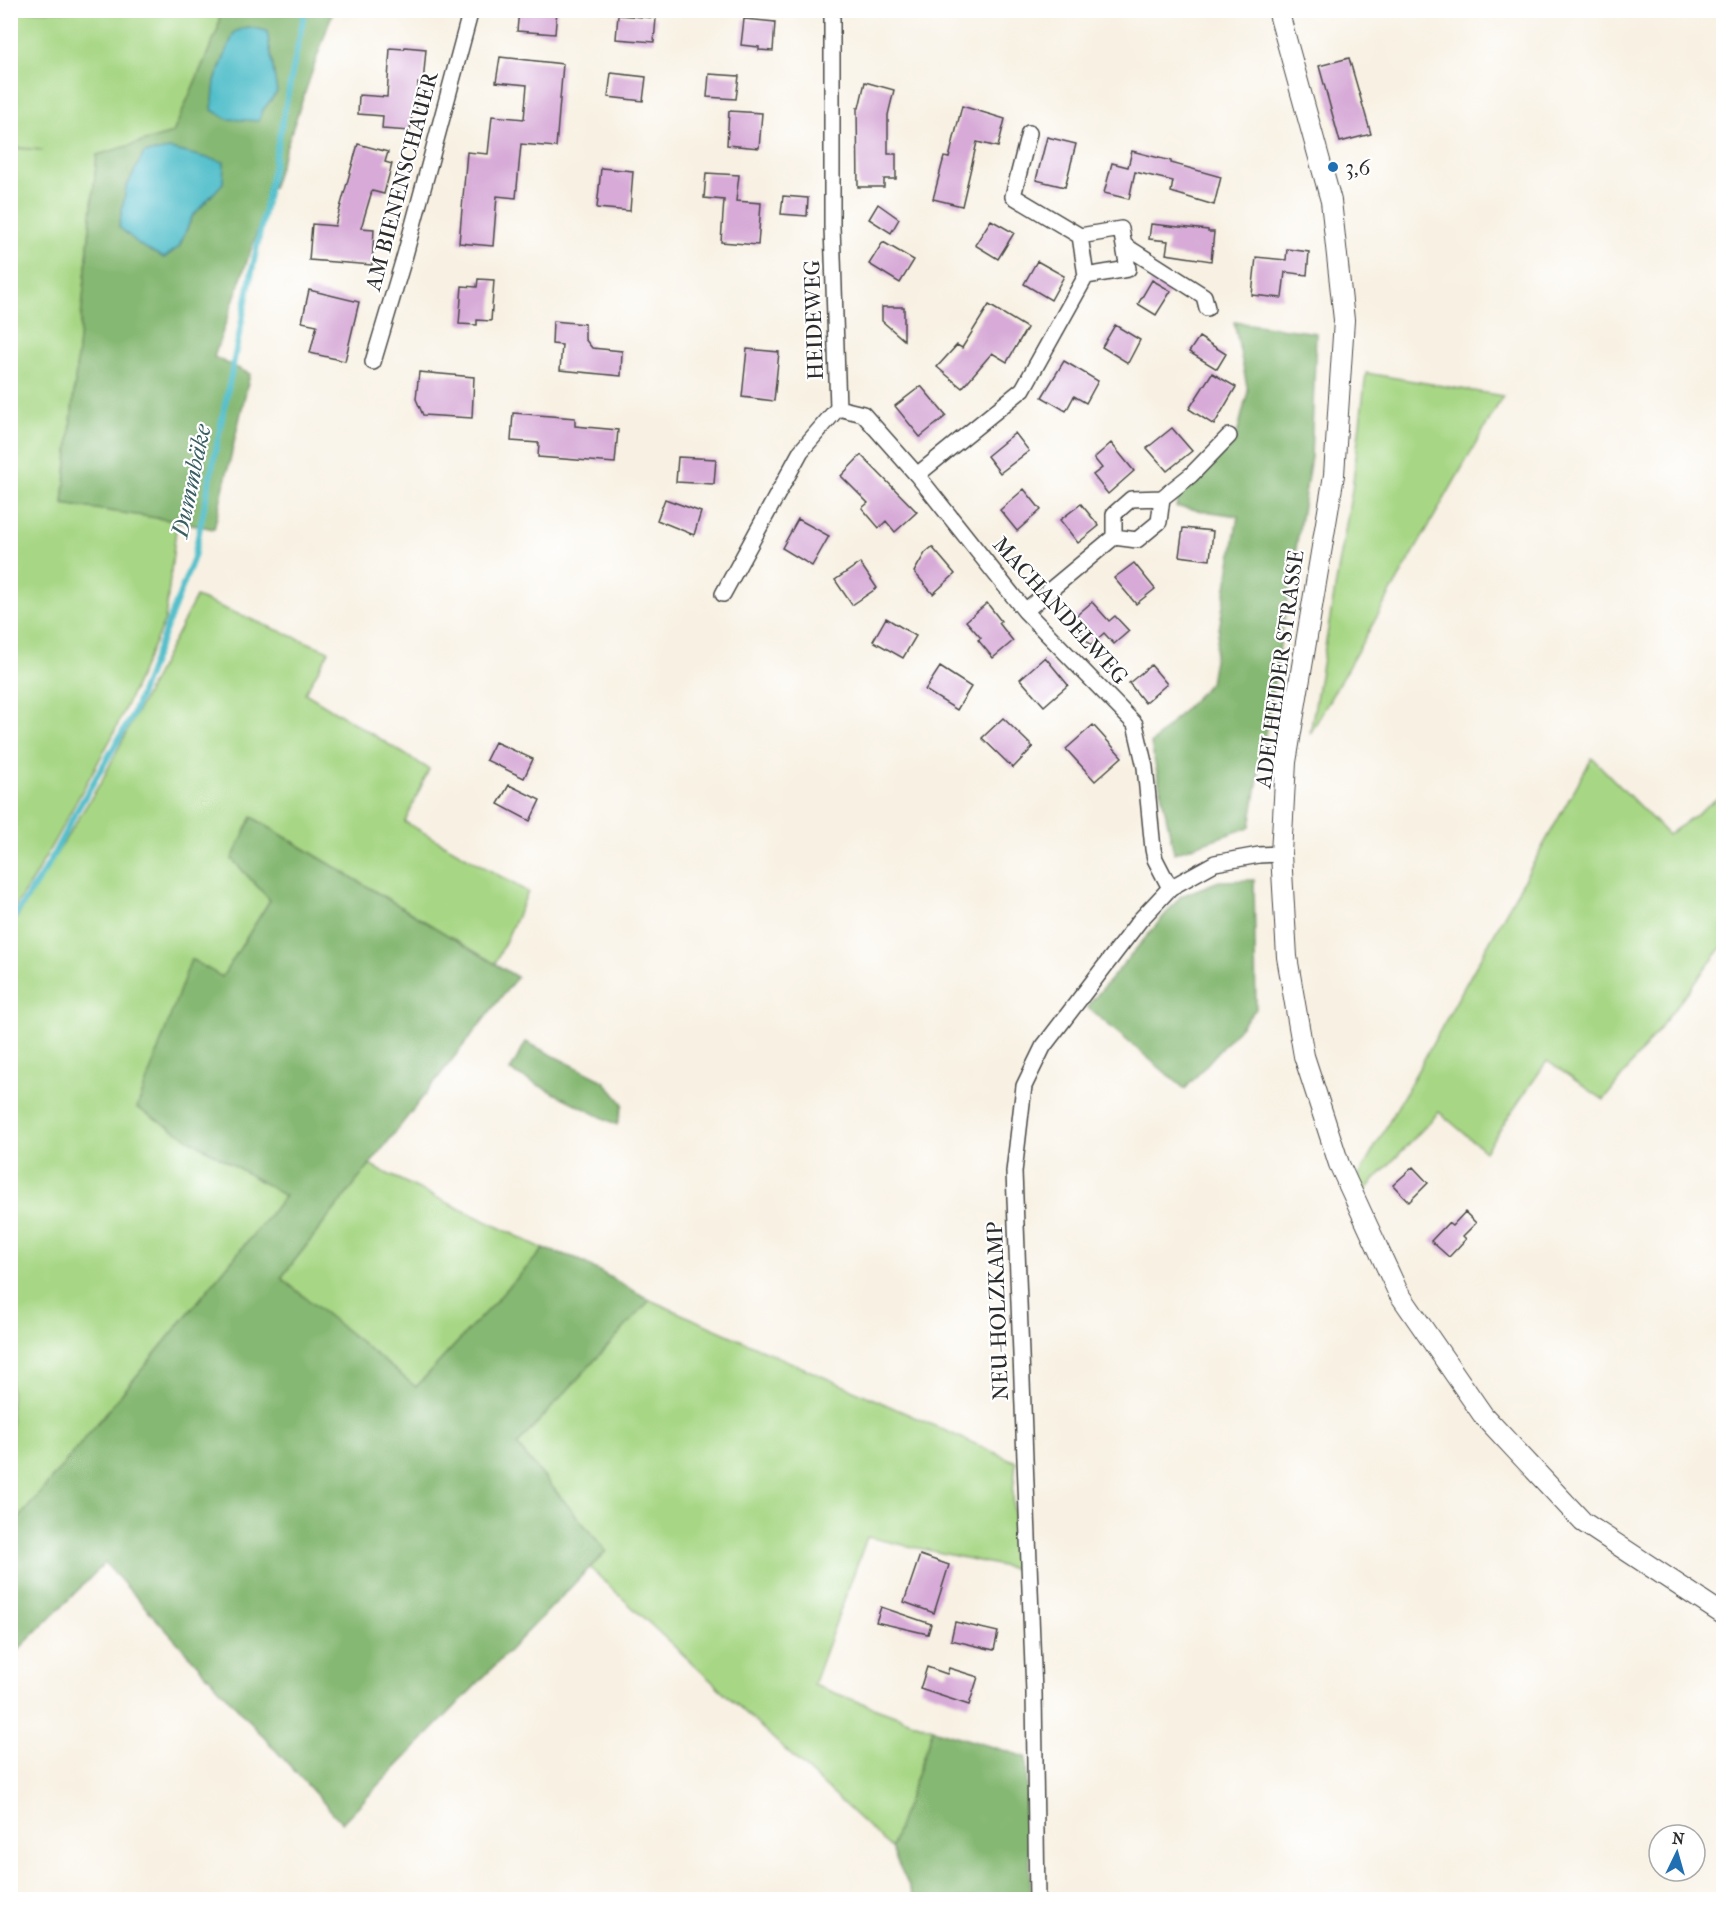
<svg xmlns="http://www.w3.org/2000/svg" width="1734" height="1910" viewBox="0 0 1734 1910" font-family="'IM FELL French Canon',serif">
<rect width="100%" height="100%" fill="#fff"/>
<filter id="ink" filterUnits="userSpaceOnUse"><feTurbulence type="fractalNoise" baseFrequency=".0167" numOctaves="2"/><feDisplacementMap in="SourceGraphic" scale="12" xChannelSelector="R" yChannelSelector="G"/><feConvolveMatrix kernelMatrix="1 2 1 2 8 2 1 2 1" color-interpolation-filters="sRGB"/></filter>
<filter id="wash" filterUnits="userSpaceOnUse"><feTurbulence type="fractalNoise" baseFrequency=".008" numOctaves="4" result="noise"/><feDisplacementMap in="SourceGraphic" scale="24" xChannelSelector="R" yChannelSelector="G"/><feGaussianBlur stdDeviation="1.35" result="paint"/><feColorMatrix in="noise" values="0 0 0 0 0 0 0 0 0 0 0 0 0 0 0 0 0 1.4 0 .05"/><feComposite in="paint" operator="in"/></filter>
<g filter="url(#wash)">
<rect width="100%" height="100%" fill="#f8f1e3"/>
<path fill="#a7d785" stroke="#698158" stroke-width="1.5" d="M 11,11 L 220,11 L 218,29 L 173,133 L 97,155 L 63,504 L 177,521 L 165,620 L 112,737 L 36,874 L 11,913 L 11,148 L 43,150 L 11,147 Z
M 1366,373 L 1503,396 L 1310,734 L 1352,490 Z
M 196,597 L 329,651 L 305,693 L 429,769 L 405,822 L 528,892 L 495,964 L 252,817 L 232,859 L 270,900 L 222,978 L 191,959 L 285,1196 L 11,1528 L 11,927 L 101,782 Z
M 1592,758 L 1668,835 L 1723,794 L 1723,946 L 1604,1100 L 1547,1061 L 1485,1151 L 1439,1112 L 1361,1194 L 1356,1181 Z
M 369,1165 L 544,1249 L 416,1387 L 281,1278 Z
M 650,1300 L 1016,1462 L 1013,1492 L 1016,1569 L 867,1537 L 813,1685 L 933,1729 L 891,1848 L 590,1568 L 606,1551 L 517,1445 Z"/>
<path fill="#85b872" stroke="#58724e" stroke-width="1.5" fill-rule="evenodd" d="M 220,11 L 333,11 L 214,357 L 250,374 L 214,529 L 177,521 L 63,504 L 97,155 L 173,133 L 218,29 ZM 248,27 L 267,32 L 277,92 L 262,111 L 215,81 L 234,33 ZM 135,172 L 222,183 L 192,217 L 179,247 L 126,188 Z
M 1234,322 L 1316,333 L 1311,457 L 1250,827 L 1174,853 L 1151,744 L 1210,683 L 1238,516 L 1176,507 L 1179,495 L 1235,442 L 1248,391 Z
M 252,817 L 517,977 L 281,1278 L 416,1387 L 544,1249 L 576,1258 L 650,1300 L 517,1445 L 606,1551 L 342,1823 L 105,1563 L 15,1653 L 11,1649 L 11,1528 L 285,1196 L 137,1108 L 191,959 L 222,977 L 270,900 L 232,859 Z
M 1254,880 L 1256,1009 L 1185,1089 L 1087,1007 L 1181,896 L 1219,881 Z
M 526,1042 L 604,1081 L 623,1104 L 617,1125 L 510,1071 Z
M 933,1729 L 1026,1757 L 1031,1899 L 915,1899 L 891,1848 Z"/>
<path fill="#52bfcb" stroke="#3e757b" stroke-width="1.5" d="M 248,27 L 267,31 L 277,92 L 262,111 L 259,121 L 227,119 L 212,110 L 215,81 L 234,32 Z
M 170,149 L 224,162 L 223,183 L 192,217 L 179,247 L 164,258 L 141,246 L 119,227 L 126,188 L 144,153 Z"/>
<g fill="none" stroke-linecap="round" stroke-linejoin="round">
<path stroke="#52bfcb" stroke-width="6" d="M 10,923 L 48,865 L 72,819 L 132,716 L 194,557 L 305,10"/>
</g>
<g id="blocks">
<path fill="#d7aad7" d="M 519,10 L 557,10 L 555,34 L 517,31 Z
M 618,15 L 656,18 L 654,42 L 616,39 Z
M 744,19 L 775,22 L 773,51 L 759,50 L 759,47 L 741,45 Z
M 405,47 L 426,49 L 423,84 L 418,83 L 416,114 L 412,114 L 410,131 L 382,129 L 383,116 L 358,114 L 359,95 L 387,97 L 390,48 L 404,49 Z
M 500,57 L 563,64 L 556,147 L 521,144 L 516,198 L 497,196 L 493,246 L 459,243 L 467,152 L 488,154 L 492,116 L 524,119 L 527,85 L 496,82 Z
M 1349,58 L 1371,134 L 1340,142 L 1319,66 Z
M 611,73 L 646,77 L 643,101 L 608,97 Z
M 709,74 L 739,76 L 736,99 L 707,97 Z
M 865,82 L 894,90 L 888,115 L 888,154 L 896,154 L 896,179 L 884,179 L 884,187 L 858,187 L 857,108 L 859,108 Z
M 962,106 L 1005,119 L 998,147 L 977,142 L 962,206 L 933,199 L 944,157 L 949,158 Z
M 729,111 L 762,113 L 759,148 L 727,145 Z
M 1047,137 L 1076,144 L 1065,187 L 1036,180 Z
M 358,144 L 388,152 L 385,162 L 392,164 L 384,194 L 372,191 L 361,228 L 374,229 L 372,265 L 309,260 L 312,224 L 335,226 Z
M 1132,151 L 1171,161 L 1171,163 L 1221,177 L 1214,205 L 1171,192 L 1173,181 L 1135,172 L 1129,199 L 1104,193 L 1112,163 L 1128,167 Z
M 601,168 L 633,171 L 630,211 L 597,208 Z
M 706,173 L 739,175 L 736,201 L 761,203 L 758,245 L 721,242 L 724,200 L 704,198 Z
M 783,196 L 808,198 L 807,216 L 781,214 Z
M 878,204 L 899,219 L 891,233 L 869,219 Z
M 991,220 L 1014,233 L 998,259 L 975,245 Z
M 1151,224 L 1208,230 L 1208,232 L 1214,232 L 1211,261 L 1166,254 L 1168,241 L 1149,239 Z
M 883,242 L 914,260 L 900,283 L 869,264 Z
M 1287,249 L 1309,252 L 1307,275 L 1285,272 L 1282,298 L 1252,295 L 1256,257 L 1286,260 Z
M 1037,261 L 1064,276 L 1051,300 L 1024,284 Z
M 478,279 L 494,280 L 491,321 L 477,320 L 477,325 L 459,324 L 462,286 L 477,287 Z
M 1152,280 L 1171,291 L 1156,315 L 1138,304 Z
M 309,290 L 359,302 L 345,361 L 310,353 L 317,325 L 302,322 Z
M 989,305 L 1027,328 L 1007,362 L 992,353 L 962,388 L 937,367 L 957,345 L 962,348 Z
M 882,307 L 904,307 L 904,340 L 882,321 Z
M 553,321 L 585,324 L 585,339 L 592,348 L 622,351 L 621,376 L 560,370 L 562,345 L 552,344 Z
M 1115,325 L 1140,340 L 1128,363 L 1102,347 Z
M 1199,337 L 1226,354 L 1217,369 L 1189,352 Z
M 747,349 L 779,352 L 774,401 L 742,397 Z
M 1064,361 L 1098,381 L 1086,403 L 1074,396 L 1066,411 L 1042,397 Z
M 419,372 L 474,377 L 472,418 L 423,415 L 416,399 Z
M 1212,373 L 1236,387 L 1214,425 L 1189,409 Z
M 921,386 L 946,416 L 920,437 L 895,406 Z
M 513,413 L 575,418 L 575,426 L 618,430 L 615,463 L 538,457 L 539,443 L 511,441 Z
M 1172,428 L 1192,451 L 1167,471 L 1147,448 Z
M 1015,433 L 1029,451 L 1000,473 L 987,456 Z
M 1111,443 L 1134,471 L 1108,494 L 1093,475 L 1102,468 L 1094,458 Z
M 861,455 L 917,512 L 895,532 L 886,521 L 879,528 L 862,508 L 868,503 L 841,476 Z
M 678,457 L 716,459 L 714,484 L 676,482 Z
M 1024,489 L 1041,510 L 1017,531 L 1000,510 Z
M 665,499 L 701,512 L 694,535 L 657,520 Z
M 1081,504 L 1099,526 L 1078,543 L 1060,520 Z
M 798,519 L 829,536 L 812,566 L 782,548 Z
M 1183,528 L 1213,531 L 1210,560 L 1179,556 Z
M 932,547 L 955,574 L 933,594 L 914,572 L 925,553 Z
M 860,563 L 877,588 L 852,605 L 835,580 Z
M 1134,563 L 1155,589 L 1136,604 L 1114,578 Z
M 1092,602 L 1109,621 L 1115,616 L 1129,631 L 1114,644 L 1104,633 L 1091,645 L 1070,621 Z
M 987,603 L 1001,621 L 999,623 L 1013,641 L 993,658 L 978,640 L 981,638 L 966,621 Z
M 886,618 L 916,636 L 903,658 L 873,641 Z
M 1045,657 L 1068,685 L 1044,706 L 1020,679 Z
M 1151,665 L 1167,684 L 1145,703 L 1129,683 Z
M 940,667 L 971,687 L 957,710 L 925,690 Z
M 1003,718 L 1033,747 L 1013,768 L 982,738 Z
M 1093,725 L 1122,757 L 1095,781 L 1066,749 Z
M 495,742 L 533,759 L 524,778 L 486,760 Z
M 509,785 L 540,800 L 530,821 L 498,804 Z
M 1413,1167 L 1428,1183 L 1409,1202 L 1393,1185 Z
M 1465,1212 L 1476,1223 L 1463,1236 L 1466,1239 L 1449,1257 L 1431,1241 L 1448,1223 L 1452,1226 Z
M 920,1555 L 949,1565 L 934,1613 L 904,1602 Z
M 881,1607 L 931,1624 L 928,1634 L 876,1622 Z
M 955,1622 L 998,1632 L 994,1650 L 951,1640 Z
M 927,1667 L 947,1674 L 949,1668 L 978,1677 L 969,1705 L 920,1689 Z"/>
</g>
</g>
<g filter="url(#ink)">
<use href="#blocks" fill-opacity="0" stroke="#4a4947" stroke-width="1.5"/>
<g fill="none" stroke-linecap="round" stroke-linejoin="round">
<defs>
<path id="minor" d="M 1029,133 L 1013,196 L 1080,236
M 1124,245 L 1204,296 L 1207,308
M 373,362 L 405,255 L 471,10
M 838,408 L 863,414 L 917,475 L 1025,611 L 1135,724 L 1145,767 L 1153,849 L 1155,859 L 1170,888
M 917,475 L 1023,389 L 1086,276 L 1080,236 L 1121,229 L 1128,269 L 1086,276
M 1114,537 L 1114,514 L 1131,499 L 1162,498 L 1191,475 L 1229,436
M 723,594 L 801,451 L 838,408 L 832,226 L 832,10
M 1025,611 L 1114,537 L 1137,540 L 1159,522 L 1162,498
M 1037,1900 L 1034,1693 L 1014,1172 L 1024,1086 L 1043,1047 L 1140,920 L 1170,888 L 1215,863 L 1259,855 L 1281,854"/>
<path id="tertiary" d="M 1278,10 L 1331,201 L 1344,320 L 1334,475 L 1286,762 L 1281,854 L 1287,957 L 1304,1056 L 1339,1164 L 1398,1292 L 1483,1415 L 1583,1522 L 1724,1615"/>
</defs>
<use href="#minor" stroke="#4a4947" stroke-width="18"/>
<use href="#tertiary" stroke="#4a4947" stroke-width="22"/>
<use href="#minor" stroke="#fff" stroke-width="15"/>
<use href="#tertiary" stroke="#fff" stroke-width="20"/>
</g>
</g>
<circle fill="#1f6fb2" stroke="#fff" stroke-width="2" cx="1333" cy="167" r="6"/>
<g text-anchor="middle" stroke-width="4.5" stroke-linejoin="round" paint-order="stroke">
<g font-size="22" fill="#2b2b2b" stroke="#fff" text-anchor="start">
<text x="1345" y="175">3,6</text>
</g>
<g font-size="22" fill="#2b2b2b" stroke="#fff">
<text transform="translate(401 181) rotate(-75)" y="8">AM BIENENSCHAUER</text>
<text transform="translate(813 320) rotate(-92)" y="8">HEIDEWEG</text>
<text transform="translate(1061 610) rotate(48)" y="8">MACHANDELWEG</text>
<text transform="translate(1279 669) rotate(-82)" y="8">ADELHEIDER STRASSE</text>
<text transform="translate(997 1311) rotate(-92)" y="8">NEU-HOLZKAMP</text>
</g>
<g font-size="24" font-style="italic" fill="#395f63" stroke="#fff">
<text transform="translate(191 481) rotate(-78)" y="8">Dummbäke</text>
</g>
</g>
<rect width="1734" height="1910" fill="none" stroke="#fff" stroke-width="36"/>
<g transform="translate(1677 1853) rotate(5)"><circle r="28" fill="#ffffff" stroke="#aaaaaa" stroke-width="1.5"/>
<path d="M0-4.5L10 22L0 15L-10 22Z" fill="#1f6fb2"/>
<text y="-9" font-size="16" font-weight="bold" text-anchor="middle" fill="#2b2b2b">N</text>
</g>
</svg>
